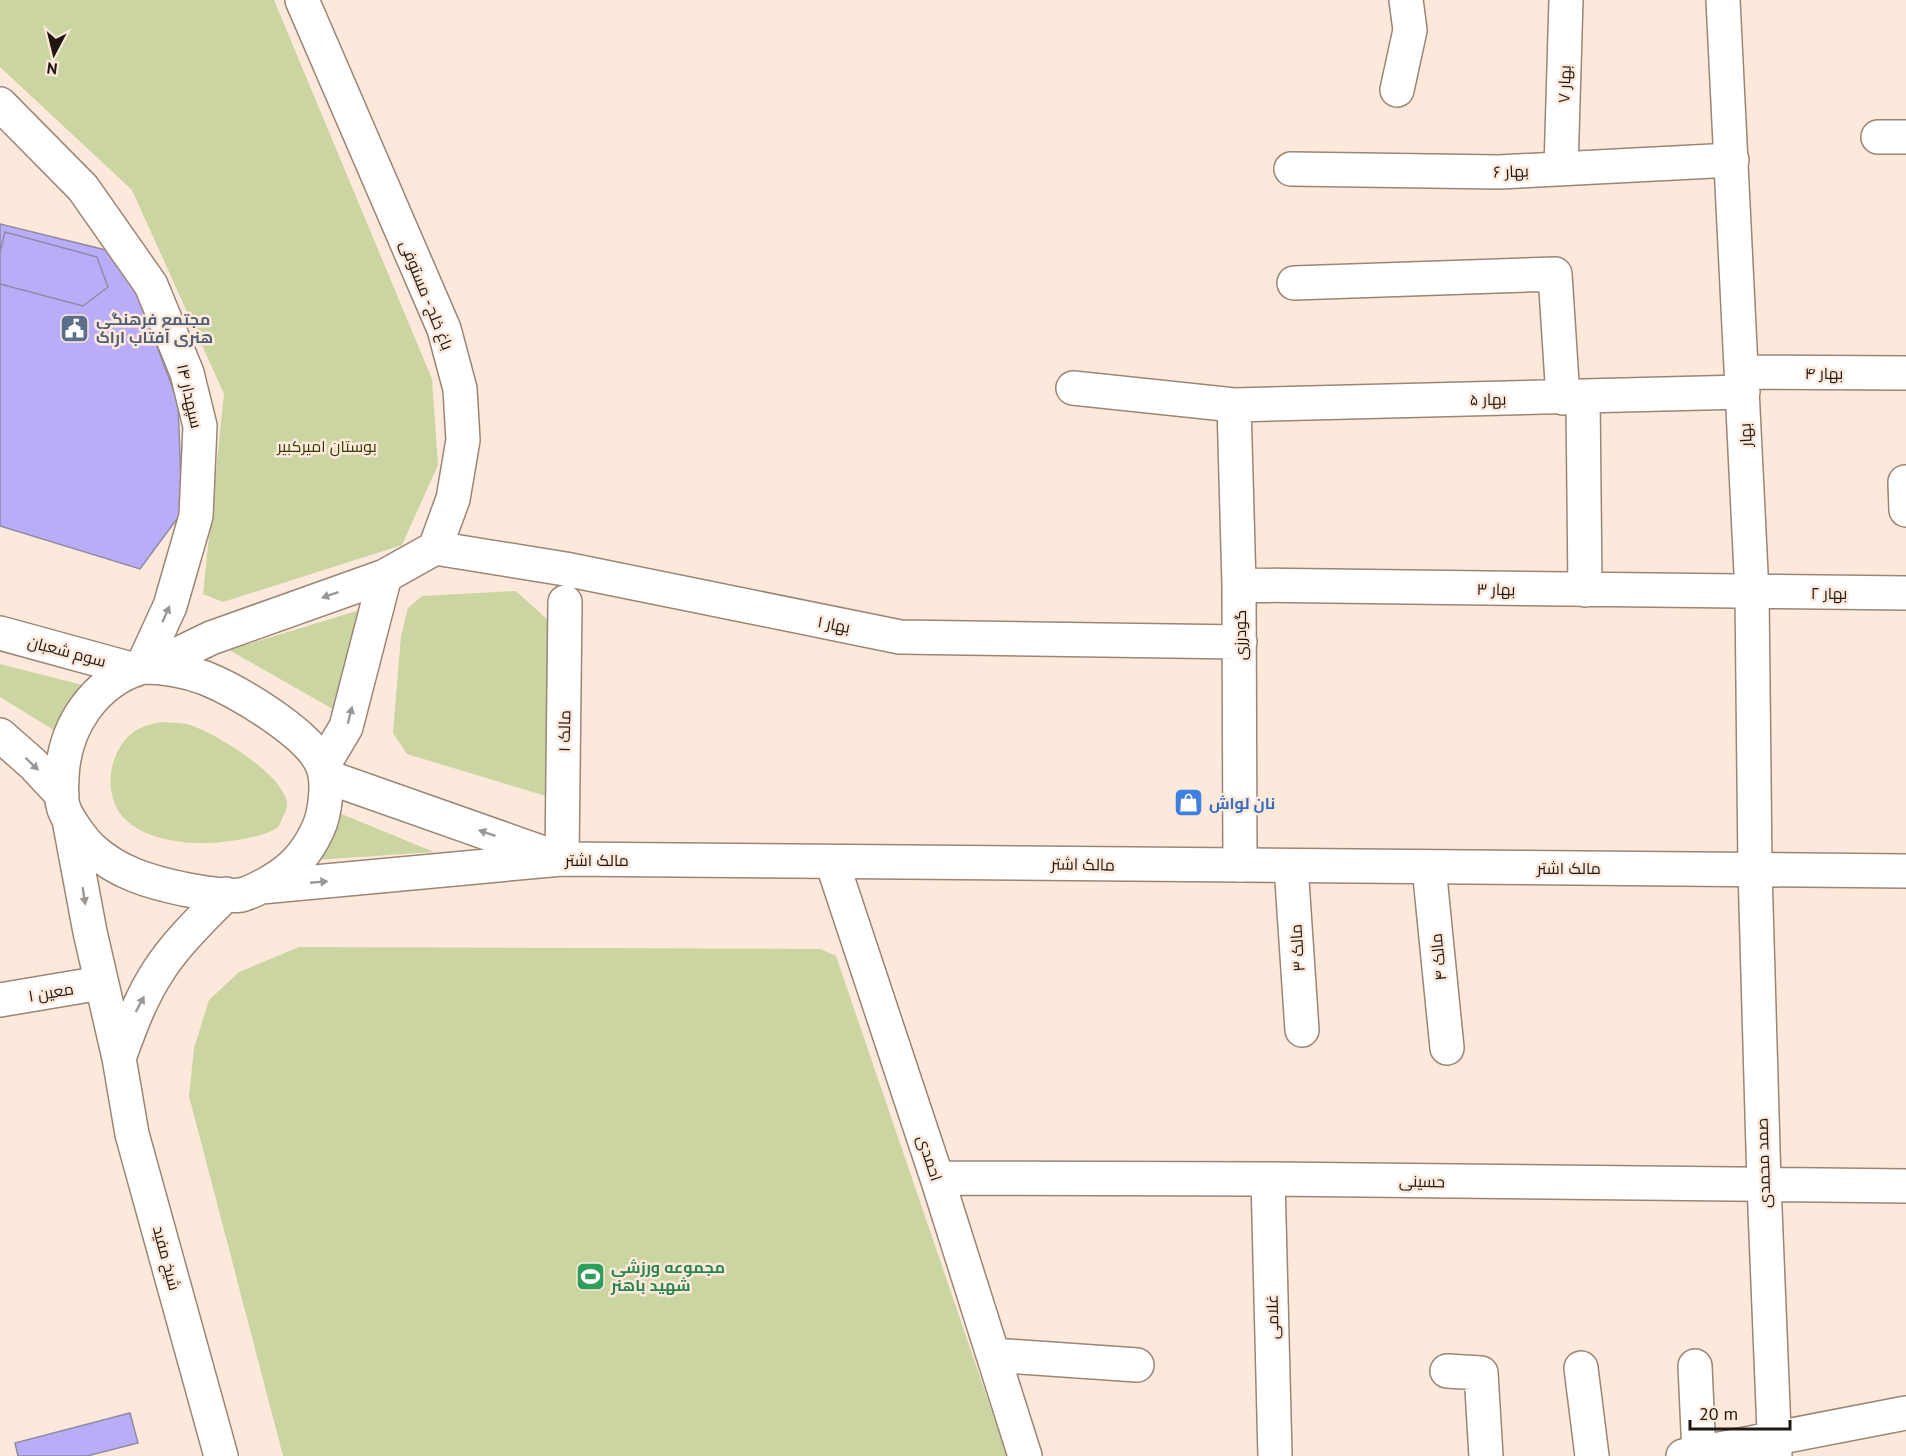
<svg xmlns="http://www.w3.org/2000/svg" width="1906" height="1456" viewBox="0 0 1906 1456" font-family="'PT Sans',Cairo,sans-serif">
<rect width="100%" height="100%" fill="#fde9db"/>
<path fill="#cad5a2" d="M 0,0 L 274,0 L 432,379 L 438,465 L 402,545 L 223,602 L 203,594 L 224,394 L 132,190 L 0,67 Z
M 516,591 L 550,622 L 549,797 L 407,754 L 393,733 L 401,636 L 408,608 L 422,596 Z
M 360,610 L 338,712 L 229,650 Z
M 0,664 L 94,688 L 60,734 L 0,697 Z
M 161,722 C 171,723 183,722 193,726 C 218,735 282,774 287,802 C 288,808 285,813 282,819 C 281,821 280,825 278,827 C 271,834 241,840 230,841 C 199,846 150,843 126,820 C 101,797 108,749 135,731 C 143,726 152,724 161,722 Z
M 332,810 L 434,852 L 315,860 Z
M 299,947 L 820,949 L 836,956 L 1007,1456 L 283,1456 L 189,1096 L 194,1048 L 209,1000 L 239,972 Z"/>
<path fill="#baadf8" stroke="#8f8ba4" stroke-width="1.5" d="M 0,224 L 122,254 L 178,402 L 182,512 L 140,569 L 0,526 Z
M 5,232 L 97,257 L 108,287 L 83,306 L 0,284 L 0,252 Z
M 130,1413 L 138,1443 L 87,1456 L 18,1456 L 15,1443 Z"/>
<g fill="none" stroke-linecap="round" stroke-linejoin="round">
<defs>
<path id="street" d="M 1723,0 L 1752,593 L 1755,870 L 1764,1184 L 1775,1456
M 1397,90 L 1410,30 L 1406,0
M 0,104 L 83,188 L 151,285 L 187,373 L 200,426 L 196,516 L 170,606 L 142,667
M 1878,137 L 1906,137
M 1291,169 L 1499,172 L 1732,160
M 1561,169 L 1566,0
M 1294,283 L 1555,274 L 1563,398
M 1742,372 L 1906,373
M 1073,388 L 1234,405 L 1743,392
M 1583,397 L 1585,590
M 1234,405 L 1239,585 L 1240,865
M 1905,482 L 1906,510
M 435,548 L 565,569 L 900,637 L 1240,642
M 1239,585 L 1906,593
M 562,859 L 565,602
M 832,862 L 937,1178 L 1025,1456
M 1291,866 L 1302,1030
M 1429,867 L 1447,1048
M 0,1000 L 101,983
M 937,1178 L 1268,1179 L 1906,1186
M 1268,1179 L 1275,1456
M 993,1355 L 1137,1365
M 1695,1366 L 1699,1453
M 1581,1368 L 1592,1456
M 1447,1371 L 1481,1373 L 1486,1456"/>
<path id="secondary" d="M 0,633 L 135,670
M 142,667 C 163,667 186,671 205,678 C 237,691 311,734 323,767 C 329,783 325,814 318,829 C 307,853 293,869 270,882 C 262,886 251,893 241,895 C 223,897 201,892 183,889 C 150,882 118,873 92,849 C 83,841 68,820 64,809 C 60,799 62,787 62,777 C 64,727 94,682 142,667 Z
M 151,667 L 211,638 L 385,576 L 435,548 L 453,499 L 463,440 L 460,389 L 444,329 L 302,0
M 0,735 L 33,764 L 62,795
M 323,766 L 346,727 L 385,576
M 325,776 L 552,856
M 70,825 L 90,932 L 119,1058 L 132,1134 L 221,1456
M 261,887 L 562,859 L 1906,871
M 119,1058 C 130,1028 141,997 159,970 C 177,942 203,918 226,894
M 1683,1456 L 1906,1413"/>
</defs>
<use href="#street" stroke="#9b8575" stroke-width="36"/>
<use href="#secondary" stroke="#9b8575" stroke-width="36"/>
<use href="#street" stroke="#fff" stroke-width="33"/>
<use href="#secondary" stroke="#fff" stroke-width="33"/>
</g>
<defs><path id="oneway-solid" d="M-6-.8H1V-3.2L6.5 0L1 3.2V.8H-6Z" transform="scale(1.5)"/></defs>
<g fill="#9b9794">
<use href="#oneway-solid" transform="translate(330 595) rotate(161)"/>
<use href="#oneway-solid" transform="translate(166 614) rotate(-66)"/>
<use href="#oneway-solid" transform="translate(350 715) rotate(-76)"/>
<use href="#oneway-solid" transform="translate(32 764) rotate(44)"/>
<use href="#oneway-solid" transform="translate(487 833) rotate(-161)"/>
<use href="#oneway-solid" transform="translate(319 882) rotate(-5)"/>
<use href="#oneway-solid" transform="translate(84 896) rotate(81)"/>
<use href="#oneway-solid" transform="translate(140 1004) rotate(-62)"/>
</g>
<defs>
<symbol id="civic-square" viewBox="-11 -11 22 22"><rect x="-9" y="-9" width="18" height="18" rx="4" fill="#5c6f8a" stroke="#fde9db"/><path d="M-.6-6.5H3V-4.5H.6V-3L4-1V1h2V6H-6V1h2V-1L-.6-3ZM-1.2 2.5V6h2.4V2.5Z" fill="#fff"/></symbol>
<symbol id="shop-square" viewBox="-11 -11 22 22"><rect x="-9" y="-9" width="18" height="18" rx="4" fill="#3f7fe0" stroke="#fde9db"/><path d="M-5-2.5h2.3a2.7 3.5 0 0 1 5.4 0H5L5.5 6h-11ZM-1.5-2.5h3a1.5 2.3 0 0 0-3 0Z" fill="#fff"/></symbol>
<symbol id="stadium-square" viewBox="-11 -11 22 22"><rect x="-9" y="-9" width="18" height="18" rx="4" fill="#2e9e5b" stroke="#fde9db"/><path d="M0-5a6.5 5 0 1 0 0 10a6.5 5 0 1 0 0-10ZM-3.5-1.8h7v3.6h-7Z" fill="#fff"/></symbol>
</defs>
<g fill-rule="evenodd">
<use href="#civic-square" x="58" y="312" width="33" height="33"/>
<use href="#shop-square" x="1172" y="786" width="33" height="33"/>
<use href="#stadium-square" x="574" y="1260" width="33" height="33"/>
</g>
<g text-anchor="middle" stroke-width="5" stroke-linejoin="round" paint-order="stroke">
<g font-size="16" fill="#201711" stroke="#fde9db">
<text transform="translate(1564 84) rotate(-88)" y="6">بهار ۷</text>
<text transform="translate(1511 171) rotate(-2)" y="6">بهار ۶</text>
<text transform="translate(427 295) rotate(68)" y="6">باغ خلج - مستوفی</text>
<text x="1824" y="379">بهار ۴</text>
<text transform="translate(190 396) rotate(77)" y="6">سپهدار ۱۴</text>
<text transform="translate(1488 399) rotate(-1)" y="6">بهار ۵</text>
<text transform="translate(1745 435) rotate(-93)" y="6">بهار</text>
<text transform="translate(1496 589) rotate(1)" y="6">بهار ۳</text>
<text x="1829" y="599">بهار ۲</text>
<text transform="translate(834 624) rotate(11)" y="6">بهار ۱</text>
<text transform="translate(1240 635) rotate(-90)" y="6">گودرزی</text>
<text transform="translate(67 651) rotate(15)" y="6">سوم شعبان</text>
<text transform="translate(564 731) rotate(-89)" y="6">مالک ۱</text>
<text x="597" y="866">مالک اشتر</text>
<text transform="translate(1083 864) rotate(1)" y="6">مالک اشتر</text>
<text x="1569" y="874">مالک اشتر</text>
<text transform="translate(1297 948) rotate(-94)" y="6">مالک ۳</text>
<text transform="translate(1438 957) rotate(-96)" y="6">مالک ۴</text>
<text transform="translate(51 992) rotate(-10)" y="6">معین ۱</text>
<text transform="translate(930 1158) rotate(72)" y="6">احمدی</text>
<text transform="translate(1763 1163) rotate(-92)" y="6">صمد محمدی</text>
<text transform="translate(1422 1181) rotate(1)" y="6">حسینی</text>
<text transform="translate(167 1258) rotate(75)" y="6">شیخ مفید</text>
<text transform="translate(1272 1317) rotate(-91)" y="6">غلامی</text>
</g>
<g font-size="16" font-weight="bold" fill="#4e5e75" stroke="#fde9db" text-anchor="start">
<text x="96" y="325">مجتمع فرهنگی<tspan x="96" dy="18">هنری آفتاب اراک</tspan></text>
</g>
<g font-size="16" fill="#363e00" stroke="#fde9db">
<text x="327" y="452">بوستان امیرکبیر</text>
</g>
<g font-size="16" font-weight="bold" fill="#366cbe" stroke="#fde9db" text-anchor="start">
<text x="1209" y="809">نان لواش</text>
</g>
<g font-size="16" font-weight="bold" fill="#27864d" stroke="#fde9db" text-anchor="start">
<text x="611" y="1273">مجموعه ورزشی<tspan x="611" dy="18">شهید باهنر</tspan></text>
</g>
</g>
<g transform="translate(54 54) rotate(187)" stroke="#fde9db" stroke-width="4.5" paint-order="stroke">
<path d="M0-4.5L10 22L0 15L-10 22Z" fill="#201711"/>
<text y="-9" font-size="16" font-weight="bold" text-anchor="middle" fill="#201711">N</text>
</g>
<path d="M1690 1420v9h100v-9" fill="none" stroke="#201711" stroke-width="3"/>
<text x="1699" y="1420" font-size="18" fill="#201711" stroke="#fde9db" stroke-width="4.5" paint-order="stroke">20 m</text>
</svg>
